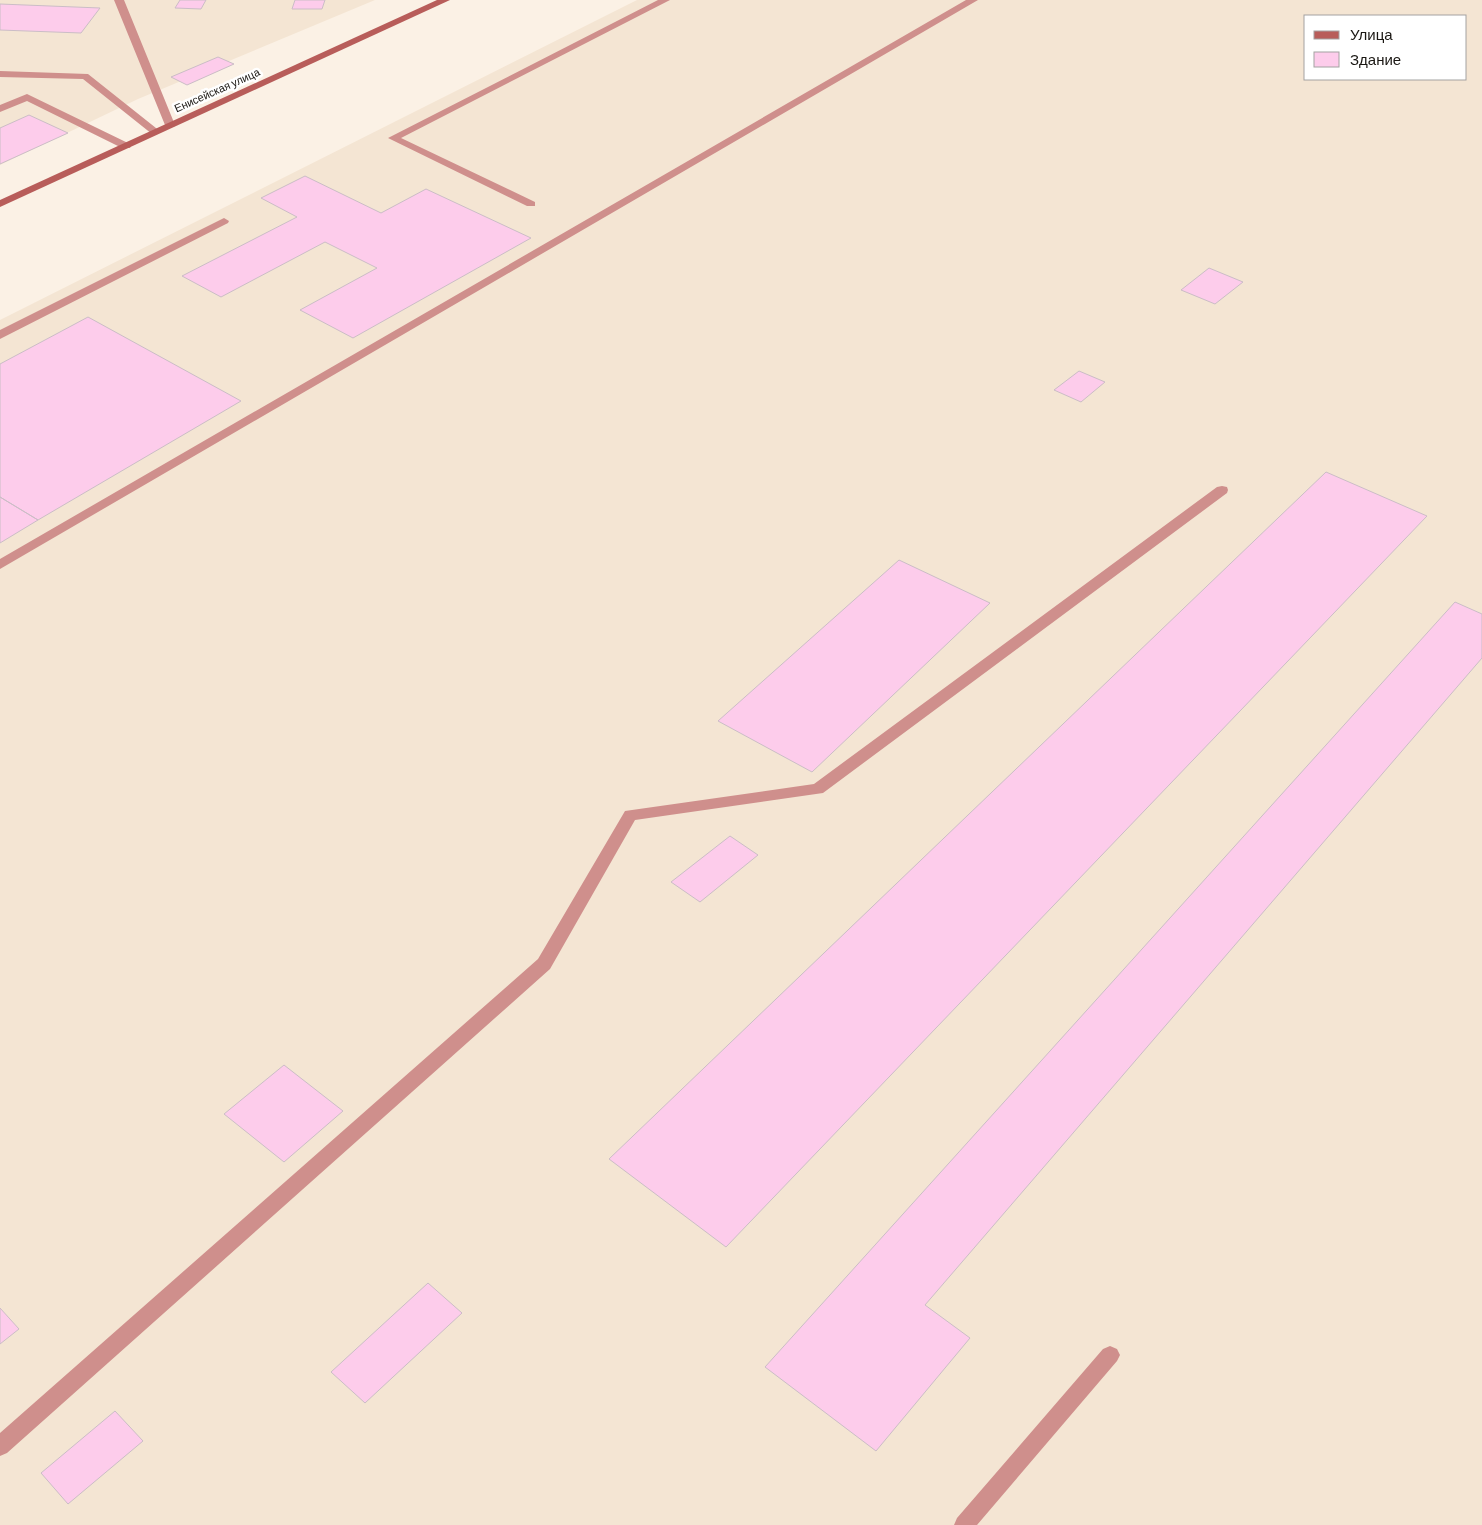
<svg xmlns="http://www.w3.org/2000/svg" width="1482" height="1525" viewBox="0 0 1482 1525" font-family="Barlow,sans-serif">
<rect width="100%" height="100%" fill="#fbf1e5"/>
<path fill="#f4e5d3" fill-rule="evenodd" d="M 0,0 L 375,0 L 138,99 L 0,165 Z
M 637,0 L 1482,0 L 1482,1525 L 0,1525 L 0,320 ZM 1306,16 L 1466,16 L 1466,79 L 1306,79 Z"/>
<path fill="#fdcceb" stroke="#cbbdc6" d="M 180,0 L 206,0 L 201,9 L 175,8 Z
M 295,0 L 325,0 L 322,9 L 292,9 Z
M 0,4 L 100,8 L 81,33 L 0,30 Z
M 218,57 L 234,64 L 187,85 L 171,77 Z
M 29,115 L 68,133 L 0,164 L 0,128 Z
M 305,176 L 381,213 L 426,189 L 531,238 L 353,338 L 300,310 L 377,268 L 325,242 L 221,297 L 182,276 L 297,217 L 261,198 Z
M 1209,268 L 1243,282 L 1215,304 L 1181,290 Z
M 88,317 L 241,401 L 38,520 L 0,497 L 0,364 Z
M 1079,371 L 1105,382 L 1081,402 L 1054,390 Z
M 1326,472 L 1427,516 L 726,1247 L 609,1159 Z
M 0,497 L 38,520 L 0,543 Z
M 899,560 L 990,603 L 812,772 L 718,721 Z
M 1455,602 L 1482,614 L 1482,658 L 925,1305 L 970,1338 L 876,1451 L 765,1367 Z
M 730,836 L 758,855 L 700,902 L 671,882 Z
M 284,1065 L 343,1111 L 284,1162 L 224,1114 Z
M 428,1283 L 462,1313 L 365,1403 L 331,1372 Z
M 0,1308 L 19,1329 L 0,1344 Z
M 115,1411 L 143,1441 L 68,1504 L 41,1473 Z"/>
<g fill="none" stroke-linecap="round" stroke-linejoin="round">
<path fill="#cf8f8c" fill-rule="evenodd" d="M 114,0 L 124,0 L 175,125 L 174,127 L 165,125 Z
M 658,0 L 670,0 L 401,138 L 535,202 L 535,206 L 527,206 L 388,138 Z
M 966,0 L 978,0 L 0,569 L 0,559 Z
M 0,71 L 88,74 L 161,132 L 152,134 L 83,79 L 0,77 Z
M 27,94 L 130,144 L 131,146 L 130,148 L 122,148 L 27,101 L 0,112 L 0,105 Z
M 224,218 L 229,221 L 228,223 L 0,339 L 0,330 Z
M 1222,486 L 1227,487 L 1228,490 L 1227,493 L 823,793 L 635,820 L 550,969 L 7,1453 L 0,1456 L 0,1433 L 538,959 L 625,811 L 814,784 L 1217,487 Z
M 1110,1346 L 1117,1349 L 1120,1355 L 1117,1361 L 977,1525 L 954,1525 L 957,1518 L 1103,1349 Z"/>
<path fill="#b85d5a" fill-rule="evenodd" d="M 437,0 L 450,0 L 0,207 L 0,200 Z"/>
</g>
<g text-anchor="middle" stroke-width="5" stroke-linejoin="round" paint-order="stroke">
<g font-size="11" fill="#1a1713" stroke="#fff">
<text transform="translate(217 90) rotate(-24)" y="4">Енисейская улица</text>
</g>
</g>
<rect x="1304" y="15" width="162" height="65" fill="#ffffff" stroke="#a3a2a1"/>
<rect x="1314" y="31" width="25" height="8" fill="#b85d5a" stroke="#a3a2a1"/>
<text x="1350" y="40" font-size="15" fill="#1a1713">Улица</text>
<rect x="1314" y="52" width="25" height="15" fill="#fdcceb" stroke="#a3a2a1"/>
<text x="1350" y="65" font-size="15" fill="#1a1713">Здание</text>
</svg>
